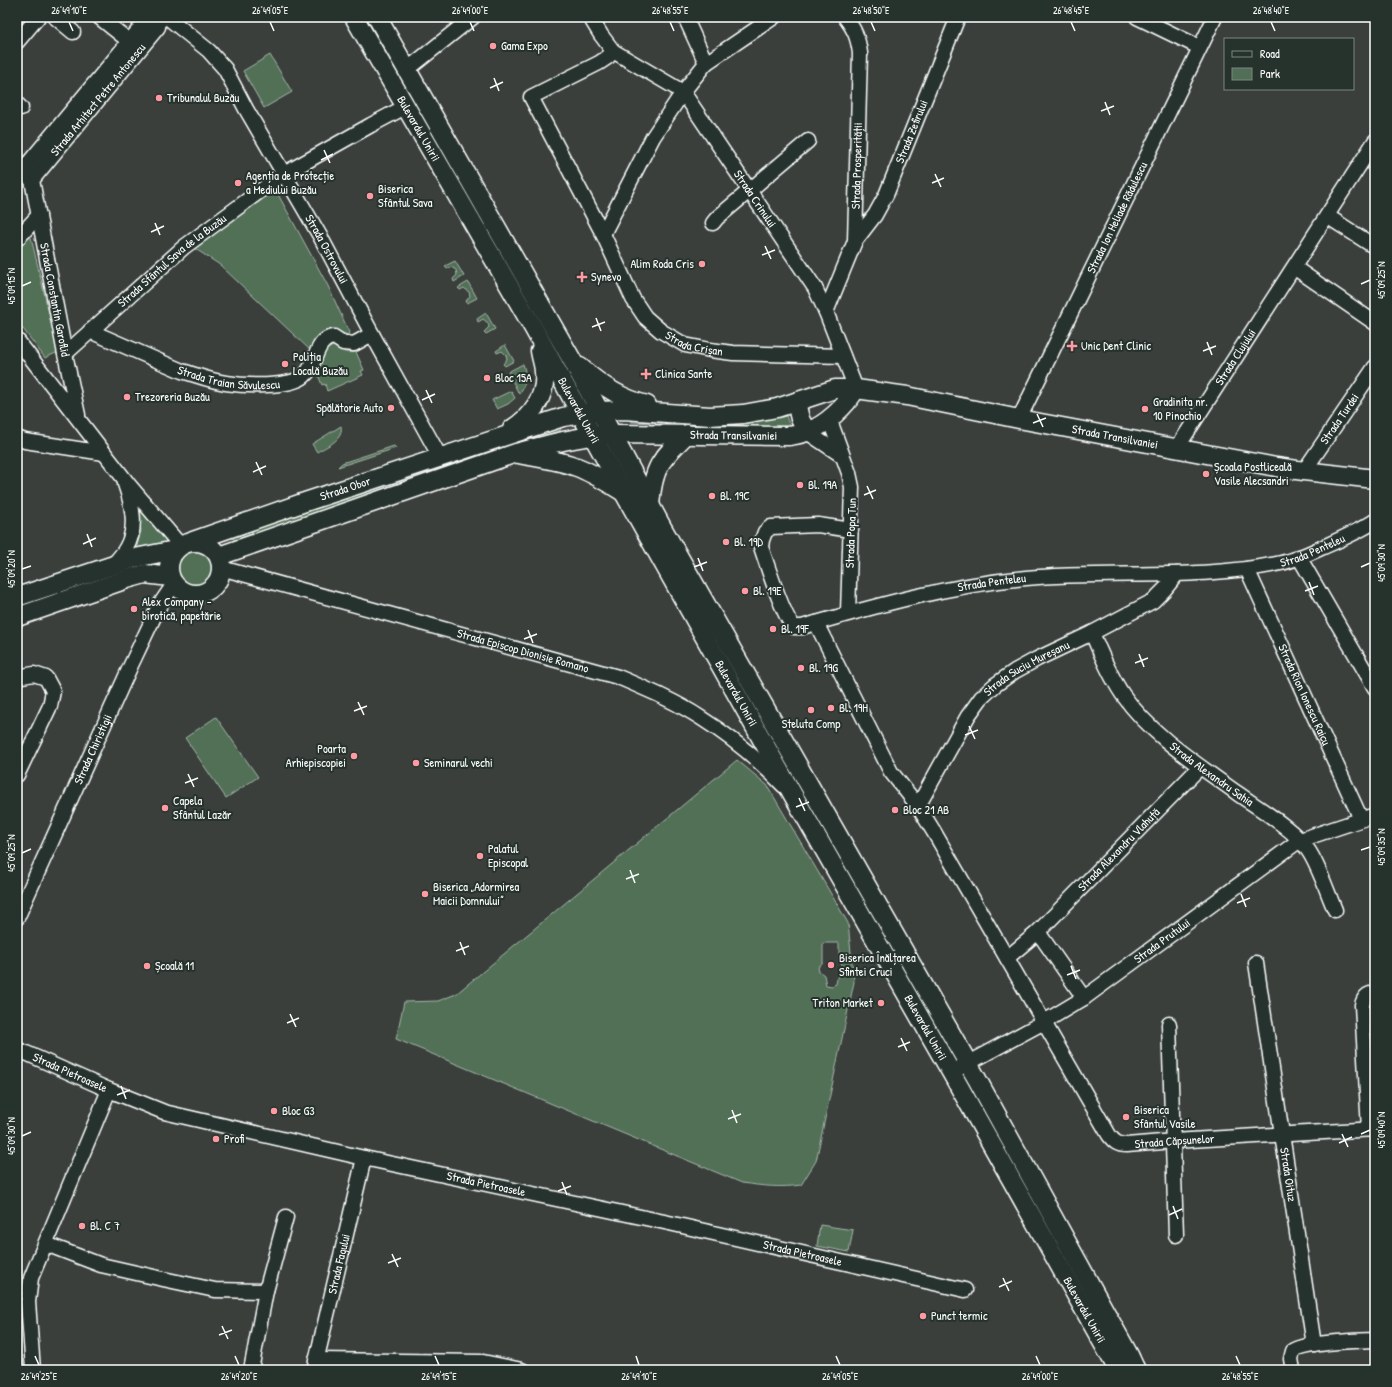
<svg xmlns="http://www.w3.org/2000/svg" width="1392" height="1387" viewBox="0 0 1392 1387" font-family="'Patrick Hand',sans-serif">
<rect width="100%" height="100%" fill="#3a3f3c"/>
<filter id="ink" filterUnits="userSpaceOnUse"><feTurbulence type="fractalNoise" baseFrequency=".025" numOctaves="2"/><feDisplacementMap in="SourceGraphic" scale="8" xChannelSelector="R" yChannelSelector="G"/><feConvolveMatrix kernelMatrix="1 2 1 2 8 2 1 2 1" color-interpolation-filters="sRGB"/></filter>
<g filter="url(#ink)">
<path fill="#516f57" stroke="#a8b7ab" fill-rule="evenodd" d="M 270,55 L 292,92 L 264,108 L 243,71 Z
M 274,187 L 328,286 L 349,332 L 348,335 L 336,331 L 310,350 L 220,265 L 194,248 Z
M 30,233 L 58,352 L 45,358 L 17,321 L 17,246 Z
M 455,261 L 464,276 L 454,282 L 453,279 L 457,275 L 456,270 L 451,267 L 447,269 L 445,266 Z
M 468,282 L 477,298 L 467,303 L 466,301 L 470,296 L 469,292 L 464,288 L 460,290 L 458,288 Z
M 486,313 L 495,329 L 486,334 L 484,332 L 489,327 L 488,323 L 483,319 L 478,322 L 477,319 Z
M 334,345 C 346,348 338,355 356,352 L 364,370 L 361,371 L 363,375 L 327,391 L 325,384 L 322,385 L 317,372 L 324,352 Z
M 505,345 L 514,361 L 505,366 L 503,364 L 507,359 L 506,355 L 502,351 L 497,353 L 496,351 Z
M 523,364 C 527,376 527,383 519,394 L 508,372 Z
M 511,391 L 515,398 L 508,404 L 497,409 L 492,400 Z
M 785,413 L 790,427 L 779,428 L 631,422 L 627,415 Z
M 341,426 C 344,440 327,446 317,452 L 312,444 Z
M 559,426 L 561,430 L 236,541 L 227,534 Z
M 394,446 L 396,448 L 338,467 L 342,463 Z
M 138,504 L 169,542 L 136,549 L 141,531 Z
M172 568a22 22 0 1 1 44 0a22 22 0 1 1-44 0Z
M 216,717 L 258,777 L 226,798 L 185,738 Z
M 737,760 L 767,785 L 848,923 L 854,982 L 816,1161 L 801,1185 C 781,1188 762,1186 742,1183 L 396,1039 L 404,1002 L 438,1001 L 456,994 ZM 823,943 L 839,943 L 839,962 L 842,964 L 844,970 L 842,973 L 838,974 L 836,984 L 832,986 L 826,985 L 824,975 L 819,971 L 818,968 L 820,965 L 823,963 Z
M 820,1225 L 853,1230 L 849,1252 L 817,1246 Z"/>
<g fill="none" stroke-linecap="round" stroke-linejoin="round">
<defs>
<g id="minor">
<path d="M 55,17 L 73,32"/>
<path d="M 99,17 L 129,41"/>
<path id="s1" d="M 167,17 L 209,51 L 225,69 L 246,109 L 320,236 L 372,334 L 440,457"/>
<path id="s2" d="M 590,17 L 601,35 L 613,51 L 683,92 L 815,288 L 826,312 L 856,389"/>
<path d="M 1137,17 L 1199,47"/>
<path d="M 17,42 L 38,17"/>
<path id="s3" d="M 613,51 L 608,57 L 599,63 L 531,97 L 603,234 L 633,299 L 645,317 L 661,331 L 685,345 L 710,350 L 733,353 L 843,356"/>
<path d="M 706,63 L 774,17"/>
<path d="M 408,69 L 473,17"/>
<path d="M 17,104 L 21,108"/>
<path id="s4" d="M 32,180 L 65,354 L 78,415"/>
<path d="M 32,180 L 22,171 L 147,20 L 152,17"/>
<path id="s5" d="M 32,180 L 158,27 L 159,17"/>
<path d="M 1327,216 L 1375,247"/>
<path d="M 713,223 L 717,218 L 808,141"/>
<path d="M 603,234 L 653,137 L 683,92 L 706,63 L 685,17"/>
<path d="M 17,239 L 39,215"/>
<path id="s6" d="M 855,241 L 875,215 L 886,195 L 958,17"/>
<path d="M 1295,268 L 1375,323"/>
<path id="s7" d="M 826,312 L 855,241 L 860,53 C 858,38 855,30 845,17"/>
<path id="s8" d="M 90,331 L 182,371 C 196,375 211,381 226,383 C 244,386 289,388 304,376 C 317,366 314,339 334,337 L 343,343 L 354,344 L 372,334"/>
<path d="M 17,340 L 129,485 L 180,545"/>
<path id="s9" d="M 65,354 L 184,247 L 275,180 L 284,174 L 371,125 L 405,107"/>
<path d="M 829,418 L 849,473 L 852,487 L 848,613"/>
<path id="s10" d="M 1019,419 L 1215,17"/>
<path d="M 807,432 L 841,455"/>
<path d="M 17,438 L 25,441 L 104,453"/>
<path id="s11" d="M 1177,448 L 1375,141"/>
<path id="s12" d="M 1304,471 L 1375,367"/>
<path id="s13" d="M 851,530 L 818,525 L 771,527 L 765,532 L 762,540 L 761,547 C 767,564 783,617 794,627 L 802,627 C 875,606 949,585 1026,578 C 1111,570 1197,581 1281,563 C 1295,560 1308,554 1321,548 C 1339,540 1358,532 1375,521"/>
<path d="M 1299,557 L 1375,688"/>
<path d="M 113,565 C 117,560 123,554 126,548 C 138,528 132,504 125,484"/>
<path id="s14" d="M 221,568 L 618,677 C 646,689 675,701 701,718 C 731,737 759,760 784,786"/>
<path id="s15" d="M 1247,569 L 1361,819"/>
<path id="s16" d="M 816,623 L 891,772 L 918,806 L 934,832 L 1109,1135 C 1114,1142 1118,1145 1127,1145 L 1174,1141 L 1375,1129"/>
<path id="s17" d="M 1092,633 C 1101,654 1110,676 1123,695 C 1152,736 1197,764 1237,793 C 1258,808 1294,829 1308,850 C 1319,866 1327,892 1335,910"/>
<path d="M 17,677 L 34,674 L 46,678 L 53,691 L 50,706 L 17,775"/>
<path id="s18" d="M 918,806 L 968,716 L 981,698 L 995,685 L 1015,671 L 1037,659 L 1092,633 L 1153,601 L 1165,589 L 1177,574"/>
<path id="s19" d="M 17,918 L 131,665 L 159,606 L 174,584"/>
<path d="M 1038,932 L 1084,998"/>
<path id="s20" d="M 1007,958 L 1038,932 L 1200,767"/>
<path id="s21" d="M 1256,963 L 1314,1345"/>
<path d="M 1169,1024 L 1176,1235"/>
<path id="s22" d="M 17,1049 L 109,1090 L 164,1112 L 364,1158 L 669,1223 L 965,1290"/>
<path id="s23" d="M 959,1068 L 1044,1022 L 1084,998 L 1300,840 L 1375,815"/>
<path d="M 1369,1129 L 1362,1005 C 1364,997 1367,994 1375,993"/>
<path d="M 46,1244 L 101,1265 L 163,1279 L 215,1290 L 266,1291"/>
<path d="M 316,1360 L 483,1362 L 522,1370"/>
<path d="M 33,1370 L 28,1302 L 31,1278 L 109,1090"/>
<path d="M 251,1370 L 266,1291 L 286,1217"/>
<path id="s24" d="M 314,1370 L 364,1158"/>
<path d="M 1293,1370 L 1291,1359 L 1293,1351 C 1308,1342 1355,1341 1375,1340"/>
</g>
<g id="major">
<path id="s25" d="M 354,17 L 534,329 L 624,493 L 793,795 L 951,1072 L 1113,1361 L 1117,1370"/>
<path d="M 377,17 L 572,360 L 663,529 L 977,1079 L 1129,1355 L 1136,1370"/>
<path d="M 580,367 C 600,385 621,399 647,405"/>
<path d="M 796,402 L 800,419 L 807,432"/>
<path d="M 512,429 C 531,417 547,396 544,372 C 544,365 541,358 540,351"/>
<path d="M 519,454 C 538,458 558,460 577,467 C 593,473 608,483 623,492"/>
<path d="M 650,505 C 653,467 660,460 687,434"/>
<path id="s26" d="M 193,541 L 305,502 L 563,417 L 600,411 L 624,410 L 710,416 L 743,414 L 777,408 L 835,389 L 856,389 L 907,396 L 1019,419 L 1276,467 L 1304,471 L 1375,479"/>
<circle cx="195" cy="568" r="26"/>
<path id="s27" d="M 219,556 L 516,453 C 549,444 578,436 612,434 L 789,436 C 795,435 802,434 807,432 C 826,425 846,406 856,389"/>
<path d="M 17,597 L 135,558 L 175,550"/>
<path d="M 17,617 L 127,579 L 145,574 L 170,577"/>
</g>
</defs>
<use href="#minor" stroke="#fff" stroke-width="17"/>
<use href="#major" stroke="#fff" stroke-width="21"/>
<use href="#minor" stroke="#26332d" stroke-width="14"/>
<use href="#major" stroke="#26332d" stroke-width="18"/>
</g>
</g>
<path fill="none" stroke="#fff" stroke-width="1.5" d="M 69,22 L 73,31M 270,22 L 274,31M 470,22 L 474,31M 670,22 L 674,31M 871,22 L 875,31M 1071,22 L 1075,31M 1271,22 L 1275,31M 494,78 L 499,91M 490,88 L 503,82M 1105,102 L 1110,115M 1101,111 L 1114,106M 324,150 L 330,163M 321,160 L 333,154M 935,174 L 941,187M 932,183 L 944,178M 155,223 L 160,235M 151,232 L 164,226M 765,246 L 771,259M 762,255 L 775,250M 1361,284 L 1370,280M 22,286 L 31,282M 596,318 L 601,331M 592,327 L 605,322M 1207,342 L 1212,355M 1203,351 L 1216,346M 426,390 L 432,403M 422,400 L 435,394M 1037,414 L 1043,427M 1033,423 L 1046,418M 256,462 L 262,475M 253,472 L 266,466M 867,486 L 873,499M 864,495 L 876,490M 87,534 L 92,547M 83,544 L 96,538M 698,558 L 703,571M 694,567 L 707,562M 1361,567 L 1370,563M 22,569 L 31,566M 1309,582 L 1314,595M 1305,591 L 1318,586M 528,630 L 533,643M 524,639 L 537,634M 1139,654 L 1144,667M 1135,663 L 1148,658M 358,702 L 364,715M 354,711 L 367,706M 969,726 L 975,739M 965,735 L 978,730M 188,774 L 194,787M 185,783 L 198,778M 799,798 L 805,811M 796,807 L 809,802M 1361,850 L 1370,847M 22,853 L 31,849M 630,870 L 635,883M 626,879 L 639,874M 1241,894 L 1246,907M 1237,903 L 1250,898M 460,942 L 465,955M 456,951 L 469,946M 1071,966 L 1076,979M 1067,975 L 1080,970M 290,1014 L 296,1027M 287,1023 L 299,1018M 901,1038 L 907,1051M 898,1047 L 910,1042M 121,1086 L 126,1099M 117,1095 L 130,1090M 732,1110 L 737,1123M 728,1119 L 741,1114M 1342,1134 L 1348,1147M 1361,1134 L 1370,1130M 22,1136 L 31,1132M 1339,1143 L 1352,1137M 562,1182 L 567,1195M 558,1191 L 571,1186M 1173,1206 L 1178,1219M 1169,1215 L 1182,1209M 392,1254 L 398,1267M 388,1263 L 401,1258M 1003,1278 L 1009,1291M 999,1287 L 1012,1281M 222,1326 L 228,1339M 219,1335 L 232,1330M 35,1356 L 39,1365M 235,1356 L 239,1365M 435,1356 L 439,1365M 636,1356 L 639,1365M 836,1356 L 840,1365M 1036,1356 L 1040,1365M 1236,1356 L 1240,1365"/>
<g fill="#ff9aa2" stroke="#26332d" stroke-width="1.5">
<circle cx="493" cy="46" r="4"/>
<circle cx="159" cy="98" r="4"/>
<circle cx="238" cy="183" r="4"/>
<circle cx="370" cy="196" r="4"/>
<circle cx="702" cy="264" r="4"/>
<path d="M580 271h4v4h4v4h-4v4h-4v-4h-4v-4h4z"/>
<path d="M1070 340h4v4h4v4h-4v4h-4v-4h-4v-4h4z"/>
<circle cx="285" cy="364" r="4"/>
<path d="M644 368h4v4h4v4h-4v4h-4v-4h-4v-4h4z"/>
<circle cx="487" cy="378" r="4"/>
<circle cx="127" cy="397" r="4"/>
<circle cx="391" cy="408" r="4"/>
<circle cx="1145" cy="409" r="4"/>
<circle cx="1206" cy="474" r="4"/>
<circle cx="800" cy="485" r="4"/>
<circle cx="712" cy="496" r="4"/>
<circle cx="726" cy="542" r="4"/>
<circle cx="745" cy="591" r="4"/>
<circle cx="134" cy="609" r="4"/>
<circle cx="773" cy="629" r="4"/>
<circle cx="801" cy="668" r="4"/>
<circle cx="831" cy="708" r="4"/>
<circle cx="811" cy="710" r="4"/>
<circle cx="354" cy="756" r="4"/>
<circle cx="416" cy="763" r="4"/>
<circle cx="165" cy="808" r="4"/>
<circle cx="895" cy="810" r="4"/>
<circle cx="480" cy="856" r="4"/>
<circle cx="425" cy="894" r="4"/>
<circle cx="831" cy="965" r="4"/>
<circle cx="147" cy="966" r="4"/>
<circle cx="881" cy="1003" r="4"/>
<circle cx="274" cy="1111" r="4"/>
<circle cx="1126" cy="1117" r="4"/>
<circle cx="216" cy="1139" r="4"/>
<circle cx="82" cy="1226" r="4"/>
<circle cx="923" cy="1316" r="4"/>
</g>
<g text-anchor="middle" stroke-width="4" stroke-linejoin="round" paint-order="stroke">
<g font-size="12" fill="#fff" stroke="#26332d" text-anchor="start">
<text x="501" y="50">Gama Expo</text>
<text x="167" y="102">Tribunalul Buzău</text>
<text x="246" y="180">Agenția de Protecție<tspan x="246" dy="14">a Mediului Buzău</tspan></text>
<text x="378" y="193">Biserica<tspan x="378" dy="14">Sfântul Sava</tspan></text>
<text x="694" y="268" text-anchor="end">Alim Roda Cris</text>
<text x="591" y="281">Synevo</text>
<text x="1081" y="350">Unic Dent Clinic</text>
<text x="293" y="361">Poliția<tspan x="293" dy="14">Locală Buzău</tspan></text>
<text x="655" y="378">Clinica Sante</text>
<text x="495" y="382">Bloc 15A</text>
<text x="135" y="401">Trezoreria Buzău</text>
<text x="1153" y="406">Gradinita nr.<tspan x="1153" dy="14">10 Pinochio</tspan></text>
<text x="383" y="412" text-anchor="end">Spălătorie Auto</text>
<text x="1214" y="471">Școala Postliceală<tspan x="1214" dy="14">Vasile Alecsandri</tspan></text>
<text x="808" y="489">Bl. 19A</text>
<text x="720" y="500">Bl. 19C</text>
<text x="734" y="546">Bl. 19D</text>
<text x="753" y="595">Bl. 19E</text>
<text x="142" y="606">Alex Company -<tspan x="142" dy="14">birotică, papetărie</tspan></text>
<text x="781" y="633">Bl. 19F</text>
<text x="809" y="672">Bl. 19G</text>
<text x="839" y="712">Bl. 19H</text>
<text x="811" y="728" text-anchor="middle">Steluta Comp</text>
<text x="346" y="753" text-anchor="end">Poarta<tspan x="346" dy="14">Arhiepiscopiei</tspan></text>
<text x="424" y="767">Seminarul vechi</text>
<text x="173" y="805">Capela<tspan x="173" dy="14">Sfântul Lazăr</tspan></text>
<text x="903" y="814">Bloc 21 AB</text>
<text x="488" y="853">Palatul<tspan x="488" dy="14">Episcopal</tspan></text>
<text x="433" y="891">Biserica „Adormirea<tspan x="433" dy="14">Maicii Domnului”</tspan></text>
<text x="839" y="962">Biserica Înălțarea<tspan x="839" dy="14">Sfintei Cruci</tspan></text>
<text x="155" y="970">Școală 11</text>
<text x="873" y="1007" text-anchor="end">Triton Market</text>
<text x="1134" y="1114">Biserica<tspan x="1134" dy="14">Sfântul Vasile</tspan></text>
<text x="282" y="1115">Bloc G3</text>
<text x="224" y="1143">Profi</text>
<text x="90" y="1230">Bl. C 7</text>
<text x="931" y="1320">Punct termic</text>
</g>
<g font-size="12" fill="#fff" stroke="#26332d">
<text dy="4" stroke="none"><textPath href="#s5" startOffset="104">Strada Arhitect Petre Antonescu</textPath></text>
<text dy="4" stroke="none"><textPath href="#s25" startOffset="129">Bulevardul Unirii</textPath></text>
<text dy="4" stroke="none"><textPath href="#s6" startOffset="124">Strada Zefirului</textPath></text>
<text dy="4" stroke="none"><textPath href="#s7" startOffset="152">Strada Prosperității</textPath></text>
<text dy="4" stroke="none"><textPath href="#s2" startOffset="251">Strada Crinului</textPath></text>
<text dy="4" stroke="none"><textPath href="#s10" startOffset="224">Strada Ion Heliade Rădulescu</textPath></text>
<text dy="4" stroke="none"><textPath href="#s1" startOffset="285">Strada Ostrovului</textPath></text>
<text dy="4" stroke="none"><textPath href="#s9" startOffset="142">Strada Sfântul Sava de la Buzău</textPath></text>
<text dy="4" stroke="none"><textPath href="#s4" startOffset="122">Strada Constantin Garoflid</textPath></text>
<text dy="4" stroke="none"><textPath href="#s3" startOffset="400">Strada Crișan</textPath></text>
<text dy="4" stroke="none"><textPath href="#s11" startOffset="108">Strada Clujului</textPath></text>
<text dy="4" stroke="none"><textPath href="#s8" startOffset="148">Strada Traian Săvulescu</textPath></text>
<text dy="4" stroke="none"><textPath href="#s25" startOffset="453">Bulevardul Unirii</textPath></text>
<text dy="4" stroke="none"><textPath href="#s12" startOffset="63">Strada Turdei</textPath></text>
<text dy="4" stroke="none"><textPath href="#s27" startOffset="534">Strada Transilvaniei</textPath></text>
<text dy="4" stroke="none"><textPath href="#s26" startOffset="951">Strada Transilvaniei</textPath></text>
<text dy="4" stroke="none"><textPath href="#s26" startOffset="161">Strada Obor</textPath></text>
<text transform="translate(851 533) rotate(-88)" y="4">Strada Popa Tun</text>
<text dy="4" stroke="none"><textPath href="#s13" startOffset="718">Strada Penteleu</textPath></text>
<text dy="4" stroke="none"><textPath href="#s13" startOffset="394">Strada Penteleu</textPath></text>
<text dy="4" stroke="none"><textPath href="#s14" startOffset="313">Strada Episcop Dionisie Romano</textPath></text>
<text dy="4" stroke="none"><textPath href="#s18" startOffset="180">Strada Suciu Mureșanu</textPath></text>
<text dy="4" stroke="none"><textPath href="#s25" startOffset="777">Bulevardul Unirii</textPath></text>
<text dy="4" stroke="none"><textPath href="#s15" startOffset="138">Strada Rion Ionescu Raicu</textPath></text>
<text dy="4" stroke="none"><textPath href="#s19" startOffset="185">Strada Chiristigii</textPath></text>
<text dy="4" stroke="none"><textPath href="#s17" startOffset="189">Strada Alexandru Sahia</textPath></text>
<text dy="4" stroke="none"><textPath href="#s20" startOffset="156">Strada Alexandru Vlahuță</textPath></text>
<text dy="4" stroke="none"><textPath href="#s23" startOffset="240">Strada Prutului</textPath></text>
<text dy="4" stroke="none"><textPath href="#s25" startOffset="1161">Bulevardul Unirii</textPath></text>
<text dy="4" stroke="none"><textPath href="#s22" startOffset="58">Strada Pietroasele</textPath></text>
<text dy="4" stroke="none"><textPath href="#s16" startOffset="660">Strada Căpșunelor</textPath></text>
<text dy="4" stroke="none"><textPath href="#s21" startOffset="214">Strada Oituz</textPath></text>
<text dy="4" stroke="none"><textPath href="#s22" startOffset="490">Strada Pietroasele</textPath></text>
<text dy="4" stroke="none"><textPath href="#s22" startOffset="814">Strada Pietroasele</textPath></text>
<text dy="4" stroke="none"><textPath href="#s24" startOffset="109">Strada Fagului</textPath></text>
<text dy="4" stroke="none"><textPath href="#s25" startOffset="1485">Bulevardul Unirii</textPath></text>
</g>
</g>
<rect width="1392" height="1387" fill="none" stroke="#26332d" stroke-width="44"/>
<rect x="1224" y="38" width="130" height="52" fill="#26332d" stroke="#7d8581"/>
<rect x="1232" y="51" width="20" height="6" fill="#26332d" stroke="#7d8581"/>
<text x="1260" y="58" font-size="12" fill="#ffffff">Road</text>
<rect x="1232" y="68" width="20" height="12" fill="#516f57" stroke="#7d8581"/>
<text x="1260" y="78" font-size="12" fill="#ffffff">Park</text>
<rect x="22" y="22" width="1348" height="1343" fill="none" stroke="#fff" stroke-width="1.5"/>
<g font-size="10" text-anchor="middle" fill="#fff">
<text x="69" y="14">26°49'10"E</text>
<text x="270" y="14">26°49'05"E</text>
<text x="470" y="14">26°49'00"E</text>
<text x="670" y="14">26°48'55"E</text>
<text x="871" y="14">26°48'50"E</text>
<text x="1071" y="14">26°48'45"E</text>
<text x="1271" y="14">26°48'40"E</text>
<text transform="translate(1381 280) rotate(-90)" y="4">45°09'25"N</text>
<text transform="translate(11 286) rotate(-90)" y="4">45°09'15"N</text>
<text transform="translate(1381 563) rotate(-90)" y="4">45°09'30"N</text>
<text transform="translate(11 569) rotate(-90)" y="4">45°09'20"N</text>
<text transform="translate(1381 847) rotate(-90)" y="4">45°09'35"N</text>
<text transform="translate(11 853) rotate(-90)" y="4">45°09'25"N</text>
<text transform="translate(1381 1130) rotate(-90)" y="4">45°09'40"N</text>
<text transform="translate(11 1136) rotate(-90)" y="4">45°09'30"N</text>
<text x="39" y="1380">26°49'25"E</text>
<text x="239" y="1380">26°49'20"E</text>
<text x="439" y="1380">26°49'15"E</text>
<text x="639" y="1380">26°49'10"E</text>
<text x="840" y="1380">26°49'05"E</text>
<text x="1040" y="1380">26°49'00"E</text>
<text x="1240" y="1380">26°48'55"E</text>
</g>
</svg>
